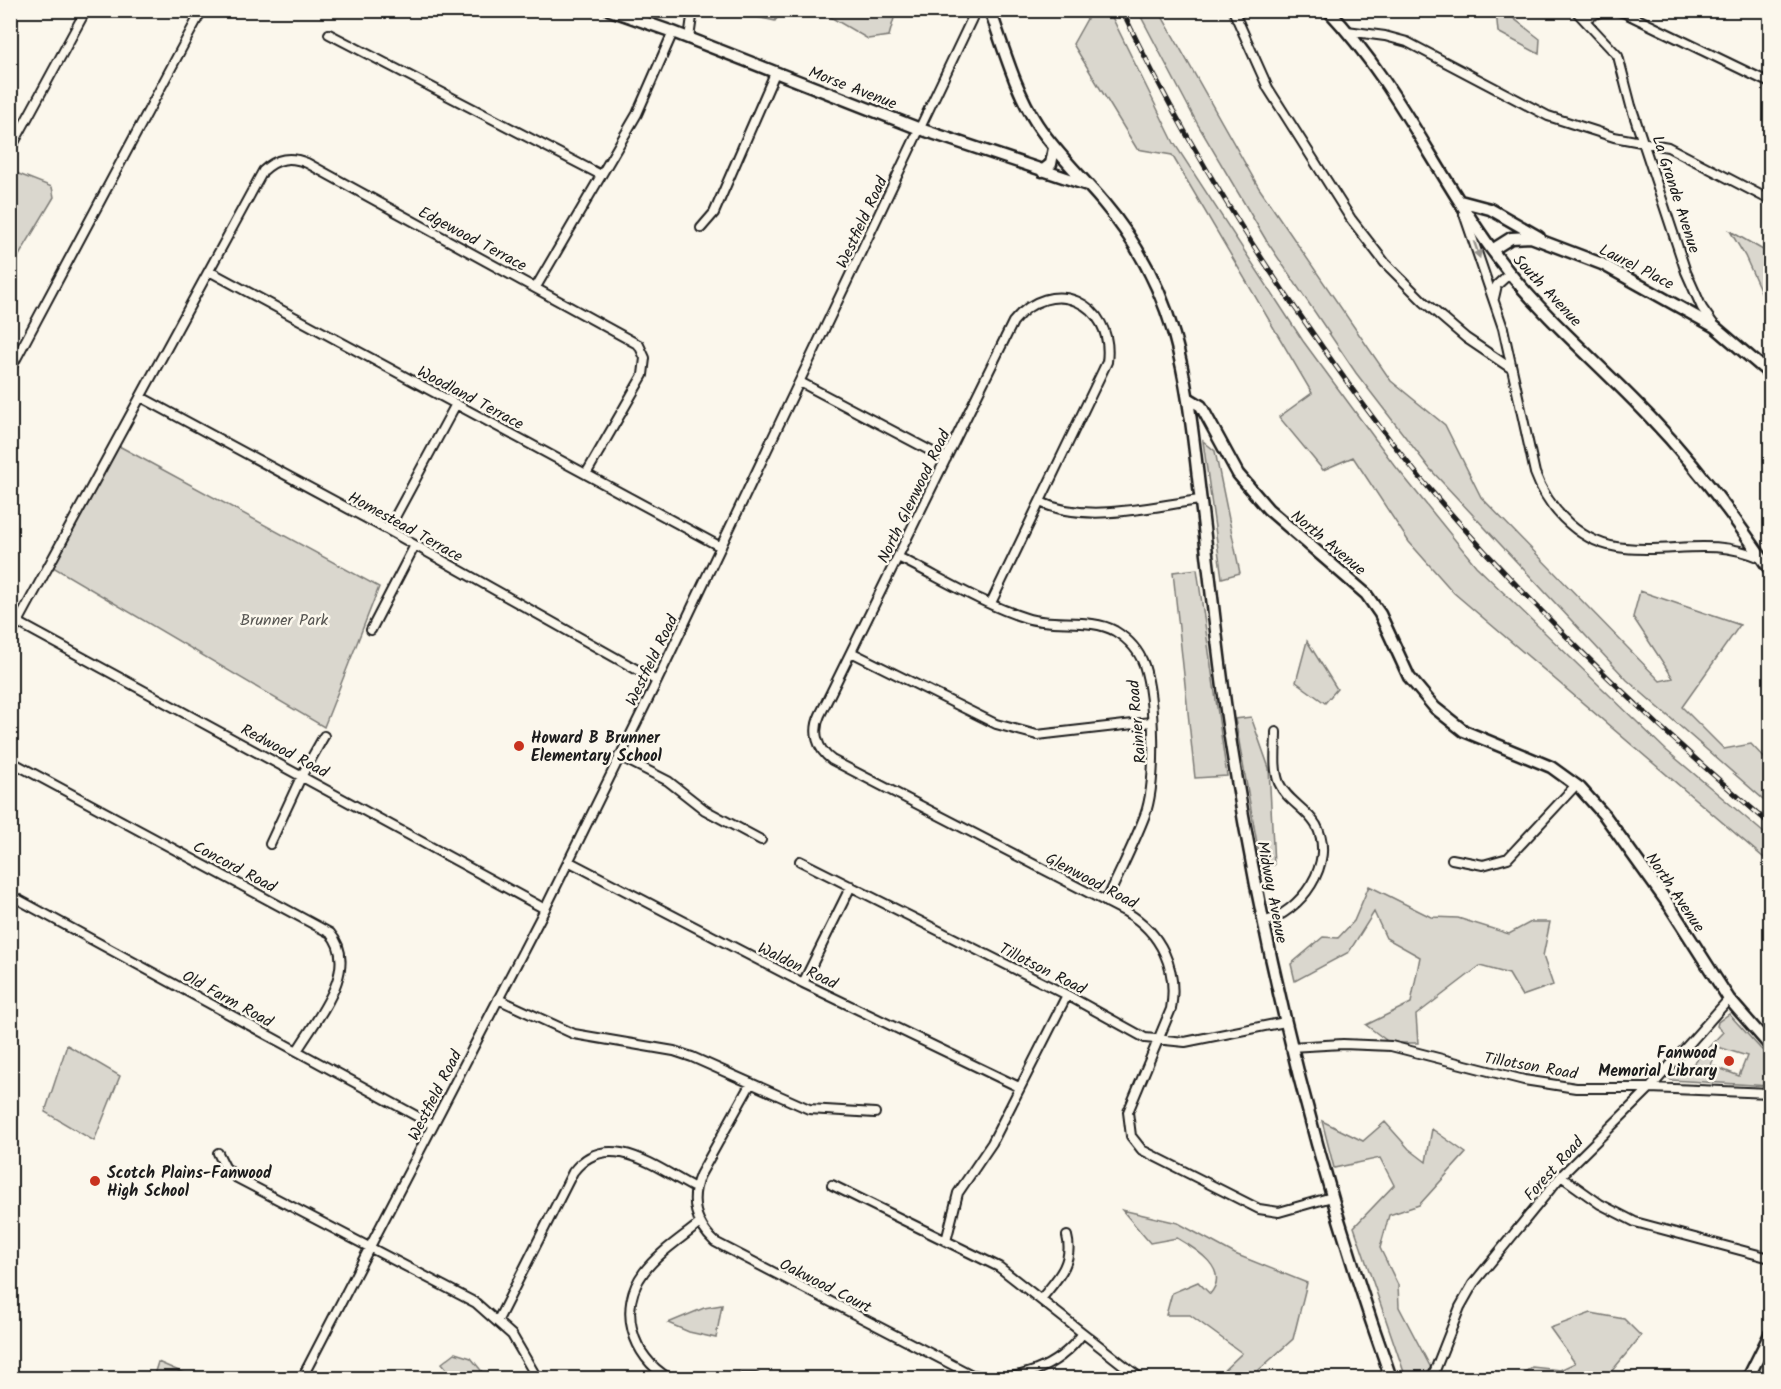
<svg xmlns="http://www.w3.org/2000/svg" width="1781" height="1389" viewBox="0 0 1781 1389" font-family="Kalam,sans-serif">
<rect width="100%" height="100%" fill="#fbf7ec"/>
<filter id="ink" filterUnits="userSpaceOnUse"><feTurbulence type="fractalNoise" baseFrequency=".0167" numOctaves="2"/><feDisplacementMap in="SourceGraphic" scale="12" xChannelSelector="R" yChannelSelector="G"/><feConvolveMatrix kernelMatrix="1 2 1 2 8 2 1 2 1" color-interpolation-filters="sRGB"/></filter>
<g filter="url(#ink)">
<path fill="#dad7ce" stroke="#7b7a75" stroke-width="1.5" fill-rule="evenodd" d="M 1092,10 L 1109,11 L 1174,143 L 1303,341 L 1392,462 L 1476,566 L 1667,751 L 1770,838 L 1770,863 L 1454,593 L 1409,542 L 1353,457 L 1323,470 L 1279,417 L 1312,393 L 1172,155 L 1137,149 L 1073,44 Z
M 743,11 L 743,10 L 782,11 L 775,21 L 743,14 Z
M 820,11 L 896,11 L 889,36 L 868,39 Z
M 1138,11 L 1159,11 L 1259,188 L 1391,381 L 1445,425 L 1481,497 L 1660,681 L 1673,678 L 1633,617 L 1640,591 L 1740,625 L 1682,707 L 1724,749 L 1751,744 L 1770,764 L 1770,805 L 1627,680 L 1430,469 L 1356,373 L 1266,240 L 1198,125 Z
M 1496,11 L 1504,11 L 1540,39 L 1539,54 L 1498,32 Z
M 11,171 L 52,187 L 54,197 L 11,269 Z
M 1730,231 L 1770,254 L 1770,307 L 1767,305 L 1745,256 Z
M 1203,441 L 1215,451 L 1240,573 L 1222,578 Z
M 119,446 L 379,587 L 324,727 L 53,567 Z
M 1197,569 L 1227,776 L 1195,778 L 1173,572 Z
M 1307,641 L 1337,689 L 1325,703 L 1296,682 Z
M 1251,717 L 1269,768 L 1274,865 L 1261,866 L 1235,719 Z
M 1369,886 L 1431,917 L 1458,918 L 1509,934 L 1531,922 L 1550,922 L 1543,956 L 1553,985 L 1522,996 L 1509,974 L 1480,966 L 1416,1015 L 1418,1043 L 1390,1043 L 1366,1025 L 1411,1003 L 1420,957 L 1386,938 L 1374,912 L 1349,952 L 1295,981 L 1291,964 L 1323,937 L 1338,938 L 1354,921 Z
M 1729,1014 L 1770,1059 L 1770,1086 L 1671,1080 L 1666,1075 L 1676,1065 L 1685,1072 L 1723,1032 L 1717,1026 L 1718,1022 ZM 1718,1047 L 1747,1056 L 1739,1076 L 1711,1065 Z
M 67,1045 L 120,1076 L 94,1141 L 45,1112 Z
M 1322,1121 L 1363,1141 L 1385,1122 L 1409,1149 L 1426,1162 L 1432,1129 L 1466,1153 L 1419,1205 L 1389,1215 L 1380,1248 L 1398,1285 L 1399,1307 L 1431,1368 L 1420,1378 L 1406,1378 L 1354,1227 L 1394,1185 L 1380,1158 L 1334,1168 Z
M 1122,1210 L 1178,1223 L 1235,1254 L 1307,1283 L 1293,1339 L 1250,1378 L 1224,1378 L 1218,1376 L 1242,1353 L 1190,1315 L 1166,1315 L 1172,1293 L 1198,1282 L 1210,1294 C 1231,1270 1196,1249 1177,1238 L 1150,1243 Z
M 722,1305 L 716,1338 L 689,1332 L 668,1323 L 704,1308 Z
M 1591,1313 L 1624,1319 L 1641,1336 L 1606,1378 L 1517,1378 L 1532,1367 L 1560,1370 L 1575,1363 L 1550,1328 Z
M 455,1353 L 471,1358 L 484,1374 L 482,1378 L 450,1378 L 451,1374 L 442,1363 Z
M 158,1362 L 195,1378 L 153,1378 Z"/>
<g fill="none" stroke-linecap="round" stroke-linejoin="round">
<defs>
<path id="street" d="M 1233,10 L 1268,88 L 1351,219 L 1385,263 L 1424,302 L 1466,338 L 1512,369
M 1575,10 L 1618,56 L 1631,106 L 1686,272 L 1702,308 L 1714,325
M 1615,10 L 1625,13 L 1770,83
M 1584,19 L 1604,10
M 1347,31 L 1385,36 L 1407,42 L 1548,116 L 1614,137 L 1668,147 L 1770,200
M 329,34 L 601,175
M 689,38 L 693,10
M 10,150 L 86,10
M 1464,214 L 1503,328 L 1535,473 C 1549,511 1582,545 1625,548 C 1675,553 1710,537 1761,558
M 701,228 L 714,213 L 775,73
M 209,271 L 721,547
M 536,287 L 637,114 L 673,32
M 1494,298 L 1497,285 L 1510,273
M 10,370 L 202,10
M 800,382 L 946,459
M 141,397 L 388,530 L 657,681
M 1040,502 C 1087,524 1151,506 1200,500
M 388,530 L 456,404
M 898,557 C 939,577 982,604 1026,618 C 1054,627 1091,617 1115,631 C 1128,639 1139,651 1144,665 C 1155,699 1157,782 1145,815 C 1134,844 1119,873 1106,902
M 991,603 L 1107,362 C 1115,302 1051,274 1013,322 L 820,715 C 812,732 817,749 832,760 L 1126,912 C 1161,932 1178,969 1171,1009 L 1128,1112 L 1131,1136 L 1142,1150 L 1259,1209 L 1279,1212 L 1332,1197
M 10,618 L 545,909
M 371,630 L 414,547
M 10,637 L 263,171 C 277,158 290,156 307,163 L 639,345 L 645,358 L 643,375 L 586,474
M 851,652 L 996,724 L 1037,735 L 1151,722
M 619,756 L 668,781 L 705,810 L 761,840
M 10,761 L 330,933 C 361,968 316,1019 297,1051
M 270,844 L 302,775 L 324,736
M 1452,859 L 1483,865 L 1508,858 L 1576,785
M 568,861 L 803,983 L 1019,1087
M 800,861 L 1067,995 L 1145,1038 L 1185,1042 L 1285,1022
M 10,895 L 433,1125
M 1263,922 C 1300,913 1337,863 1316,825 C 1306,808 1287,801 1279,783 C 1273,768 1276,748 1276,732
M 803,983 L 851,886
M 498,999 L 574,1034 L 674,1051 L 692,1057 L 809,1109 L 875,1113
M 1290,1047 L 1343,1044 L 1391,1046 L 1524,1080 L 1576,1088 L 1650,1088 L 1770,1093
M 751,1083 L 700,1175 C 689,1201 696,1224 715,1242 L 972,1375 C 1016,1384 1057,1369 1083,1333
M 218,1153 L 225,1167 L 237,1178 L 476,1303 L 512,1335 L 537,1378
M 1561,1176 L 1600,1204 L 1635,1222 L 1770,1258
M 832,1185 L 999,1267 L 1140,1378
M 946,1241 L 958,1193 L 992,1143 L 1067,995
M 1041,1299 C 1057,1279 1074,1263 1067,1236
M 498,1320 L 573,1172 C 607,1127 658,1169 695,1188
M 302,1378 L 545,909 L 657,681 L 976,10
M 669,1378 C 632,1357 617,1308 644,1272 C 658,1253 682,1238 700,1223
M 738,1378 L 756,1378
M 1432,1378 L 1460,1307 L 1473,1284 L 1561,1176 L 1650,1088 L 1729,999"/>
<path id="secondary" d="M 610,10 L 673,32 L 920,129 L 1087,185
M 990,10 C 1004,49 1015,90 1037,124 C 1056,153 1081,176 1103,202 C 1136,241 1160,286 1174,335 C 1188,385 1193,435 1199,486 C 1209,567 1217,650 1229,731 C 1263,952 1316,1168 1391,1378
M 1328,10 C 1402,88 1442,188 1508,271 C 1550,323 1604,368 1650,417 C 1695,464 1734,516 1770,570
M 1042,171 L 1051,164 L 1054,148
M 1460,201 L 1490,209 L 1539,237
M 1492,250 L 1511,238 L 1531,237 L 1602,264 L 1715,327 L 1770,374
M 1188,398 L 1201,406 L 1238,474 L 1268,509 L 1366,594 L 1380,614 L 1409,677 L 1435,708 L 1464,731 L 1551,767 L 1580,788 L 1605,816 L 1669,905 L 1729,999 L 1770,1046
M 1748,1378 L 1770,1334"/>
</defs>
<use href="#street" stroke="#1c1c1c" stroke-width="12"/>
<use href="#secondary" stroke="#1c1c1c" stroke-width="15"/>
<use href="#street" stroke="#fbf7ec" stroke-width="8"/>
<use href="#secondary" stroke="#fbf7ec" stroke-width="10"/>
<defs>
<path id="rail" d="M 1122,10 C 1175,122 1238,227 1309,328 C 1350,387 1392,446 1439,500 C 1541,617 1652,724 1770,824"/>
</defs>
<use href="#rail" stroke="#1c1c1c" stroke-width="5"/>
<use href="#rail" stroke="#fbf7ec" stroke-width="3" stroke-dasharray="9" stroke-linecap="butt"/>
</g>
<defs><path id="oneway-solid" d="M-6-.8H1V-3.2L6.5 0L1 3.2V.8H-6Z" transform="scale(1.5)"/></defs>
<use fill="#97948e" href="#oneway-solid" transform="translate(1477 250) rotate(71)"/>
</g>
<g fill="#c8321e" stroke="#fbf7ec" stroke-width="2">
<circle cx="519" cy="746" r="6"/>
<circle cx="1729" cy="1061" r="6"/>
<circle cx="95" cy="1181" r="6"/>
</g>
<g text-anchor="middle" stroke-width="5" stroke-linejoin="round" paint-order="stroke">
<g font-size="16" fill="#1c1c1c" stroke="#fbf7ec">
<text transform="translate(853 87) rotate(21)" y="6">Morse Avenue</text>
<text transform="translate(1677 194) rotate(72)" y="6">La Grande Avenue</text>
<text transform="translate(861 222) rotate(-65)" y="6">Westfield Road</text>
<text transform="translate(473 238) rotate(28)" y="6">Edgewood Terrace</text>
<text transform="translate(1637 266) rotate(27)" y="6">Laurel Place</text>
<text transform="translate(1548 290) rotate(47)" y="6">South Avenue</text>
<text transform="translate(471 397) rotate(28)" y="6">Woodland Terrace</text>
<text transform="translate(913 496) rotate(-64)" y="6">North Glenwood Road</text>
<text transform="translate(406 526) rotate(29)" y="6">Homestead Terrace</text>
<text transform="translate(1329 542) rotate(40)" y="6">North Avenue</text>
<text transform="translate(651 660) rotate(-64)" y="6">Westfield Road</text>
<text transform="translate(1136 722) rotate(-95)" y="6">Rainier Road</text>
<text transform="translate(285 750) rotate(28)" y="6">Redwood Road</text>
<text transform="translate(235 866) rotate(28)" y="6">Concord Road</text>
<text transform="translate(1092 880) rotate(28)" y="6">Glenwood Road</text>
<text transform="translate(1273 892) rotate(79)" y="6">Midway Avenue</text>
<text transform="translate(1676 892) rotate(56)" y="6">North Avenue</text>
<text transform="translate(798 965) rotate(26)" y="6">Waldon Road</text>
<text transform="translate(1043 968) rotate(27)" y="6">Tillotson Road</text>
<text transform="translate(228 998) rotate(29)" y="6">Old Farm Road</text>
<text transform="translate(1531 1065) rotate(10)" y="6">Tillotson Road</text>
<text transform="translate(434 1095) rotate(-63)" y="6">Westfield Road</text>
<text transform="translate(1553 1168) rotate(-48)" y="6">Forest Road</text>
<text transform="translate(826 1285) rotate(27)" y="6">Oakwood Court</text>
</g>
<g font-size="16" fill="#555451" stroke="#fbf7ec">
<text x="284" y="625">Brunner Park</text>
</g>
<g font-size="16" font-weight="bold" fill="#1c1c1c" stroke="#fbf7ec" text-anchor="start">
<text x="531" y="743">Howard B Brunner<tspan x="531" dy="18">Elementary School</tspan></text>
<text x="1717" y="1058" text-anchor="end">Fanwood<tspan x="1717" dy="18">Memorial Library</tspan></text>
<text x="107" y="1178">Scotch Plains-Fanwood<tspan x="107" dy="18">High School</tspan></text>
</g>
</g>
<rect width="1781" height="1389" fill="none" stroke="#fbf7ec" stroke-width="36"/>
<rect x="18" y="18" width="1745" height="1353" fill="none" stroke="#1c1c1c" stroke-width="2" filter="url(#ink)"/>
</svg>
